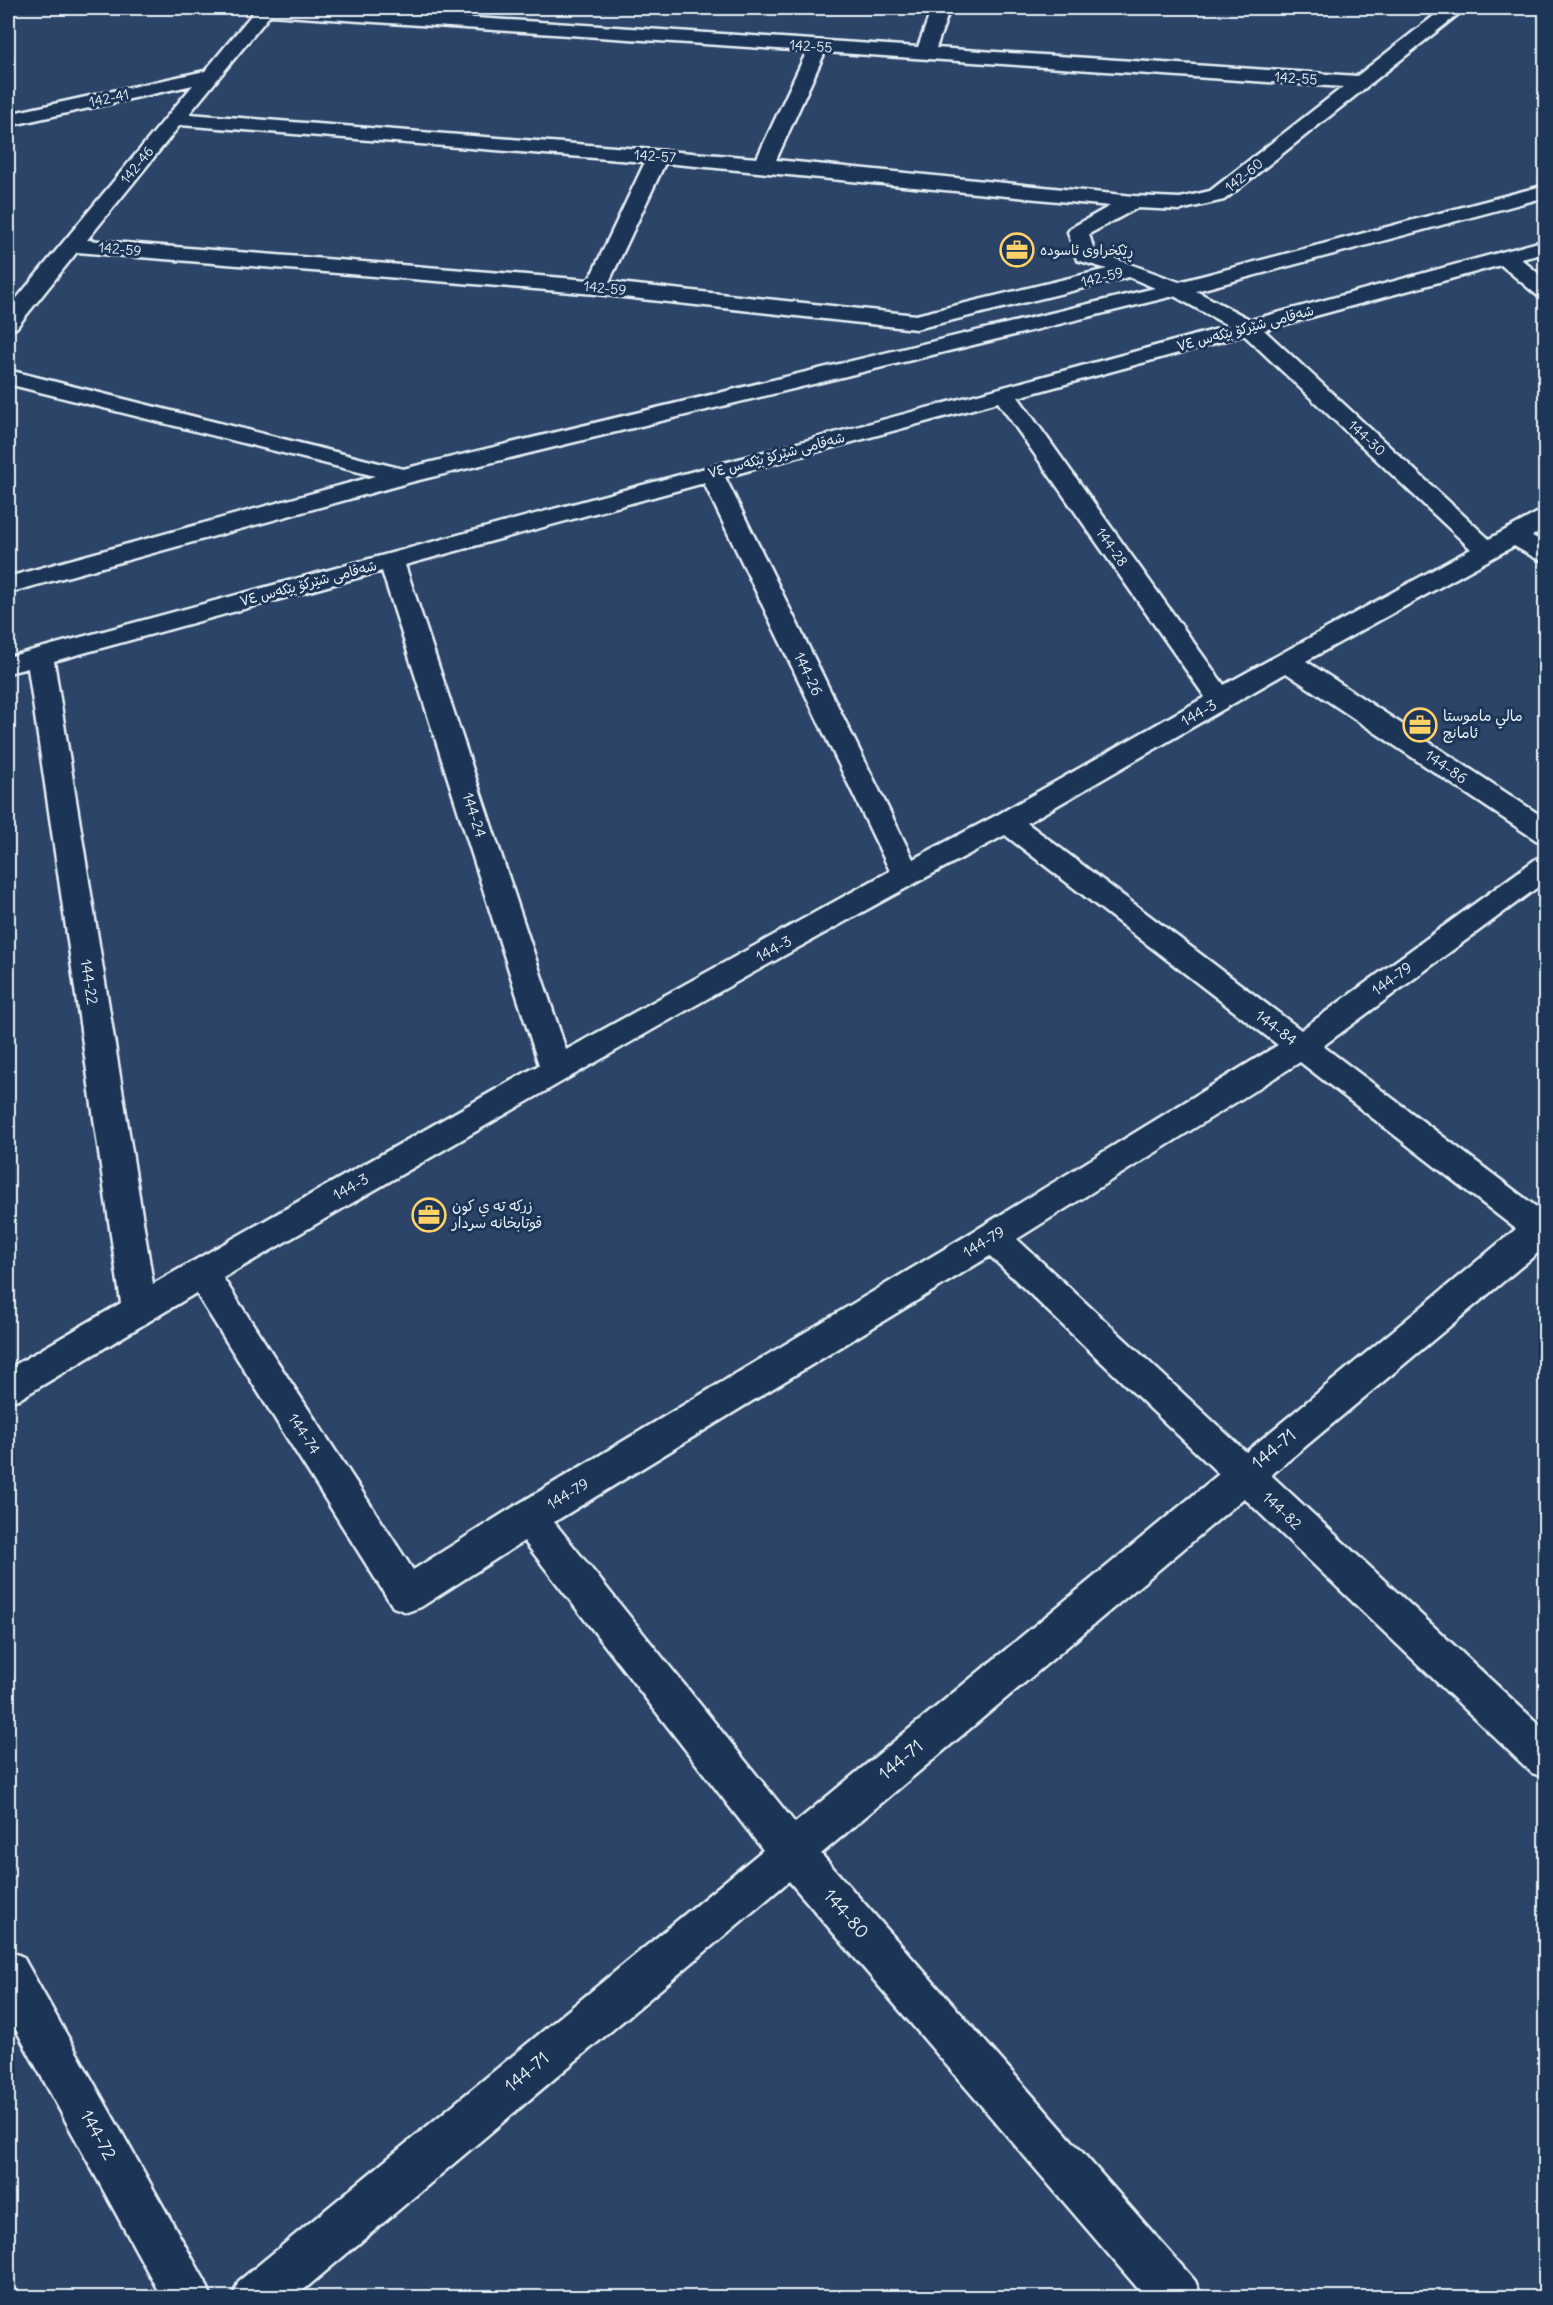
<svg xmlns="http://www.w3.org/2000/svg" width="1553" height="2305" viewBox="0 0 1553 2305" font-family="Delius,'Playpen Sans Arabic',sans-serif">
<rect width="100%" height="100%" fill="#2c4468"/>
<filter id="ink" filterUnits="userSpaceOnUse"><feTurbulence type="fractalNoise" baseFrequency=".0167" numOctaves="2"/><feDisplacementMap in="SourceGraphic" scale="12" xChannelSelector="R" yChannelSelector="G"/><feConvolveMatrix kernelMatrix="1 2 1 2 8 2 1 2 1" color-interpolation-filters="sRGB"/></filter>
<g filter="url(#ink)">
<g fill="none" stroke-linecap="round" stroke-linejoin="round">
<defs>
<path id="minor" d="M 257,8 L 324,8 L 918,47 L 932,8 L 950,8 L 936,48 L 1357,76 L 1444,8 L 1464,8 L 1461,12 L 1224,200 L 1180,210 L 1137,208 L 1089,234 L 1094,251 L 1179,282 L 1546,185 L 1546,197 L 1196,291 L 1251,320 L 1546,240 L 1546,253 L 1521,259 L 1546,280 L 1546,297 L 1538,296 L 1501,265 L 1264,330 L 1489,539 L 1537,513 L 1546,511 L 1546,528 L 1532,536 L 1546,543 L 1546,561 L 1537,559 L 1514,546 L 1306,661 L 1546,819 L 1546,843 L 1536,840 L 1286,673 L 1027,823 L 1301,1030 L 1536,859 L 1546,856 L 1546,881 L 1323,1046 L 1543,1212 L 1546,1211 L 1546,1246 L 1271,1475 L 1546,1731 L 1546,1778 L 1532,1773 L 1244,1498 L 821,1854 L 1195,2281 L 1202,2298 L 1146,2298 L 789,1881 L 294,2298 L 232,2298 L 239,2281 L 763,1850 L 524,1541 L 421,1607 L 407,1612 L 393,1607 L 196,1293 L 21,1398 L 8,1402 L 8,1369 L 121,1303 L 28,668 L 8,673 L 8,657 L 1229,326 L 1174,296 L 411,482 L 8,593 L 8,577 L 375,476 L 8,384 L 8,370 L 403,469 L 1155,288 L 1129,277 L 916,329 L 596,294 L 77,252 L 16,328 L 8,330 L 8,309 L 193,85 L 8,126 L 8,114 L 205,71 ZM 270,15 L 807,51 L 757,158 L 189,114 ZM 825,52 L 1343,87 L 1210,191 L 1180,198 L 1133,196 L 776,160 ZM 180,125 L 645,162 L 589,280 L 87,240 ZM 665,163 L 1110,206 L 1071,228 L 1068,232 L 1077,260 L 1107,269 L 916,315 L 609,282 ZM 1244,335 L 1471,549 L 1224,685 L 1018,397 ZM 998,402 L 1205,697 L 997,815 L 913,859 L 725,477 ZM 704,483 L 890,871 L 566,1050 L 405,565 ZM 382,571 L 539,1065 L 153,1284 L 54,661 ZM 1005,835 L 1278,1045 L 981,1227 L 515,1506 L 413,1570 L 223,1278 C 482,1128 741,975 1005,835 ZM 1300,1062 L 1516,1229 L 1246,1452 L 1017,1239 ZM 990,1256 L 1219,1474 L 795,1823 L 554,1522 Z
M 8,1950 L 23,1957 L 205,2281 L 212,2298 L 162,2298 L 8,2015 Z"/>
</defs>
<use href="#minor" stroke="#e8f1f8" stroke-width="5"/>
<use href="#minor" fill="#1d3557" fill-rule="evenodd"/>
</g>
</g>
<defs>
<symbol id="office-ring" viewBox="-11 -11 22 22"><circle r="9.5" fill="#1d3557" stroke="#ffd166" stroke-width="1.5"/><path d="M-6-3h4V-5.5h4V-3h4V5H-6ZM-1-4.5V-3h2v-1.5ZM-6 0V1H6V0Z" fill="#ffd166"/></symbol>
</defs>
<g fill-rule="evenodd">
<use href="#office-ring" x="998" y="231" width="38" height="38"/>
<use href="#office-ring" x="1401" y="706" width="38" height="38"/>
<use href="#office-ring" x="410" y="1196" width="38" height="38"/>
</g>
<g text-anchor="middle" stroke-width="6" stroke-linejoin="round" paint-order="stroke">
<g font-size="14" fill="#e8f1f8" stroke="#1d3557">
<text transform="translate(811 46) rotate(4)" y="5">142-55</text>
<text transform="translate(1296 78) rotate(4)" y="5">142-55</text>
<text transform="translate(109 98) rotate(-12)" y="5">142-41</text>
<text transform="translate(655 156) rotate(4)" y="5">142-57</text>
<text transform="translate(137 165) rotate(-51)" y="5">142-46</text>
<text transform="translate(1244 175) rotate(-39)" y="5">142-60</text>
<text transform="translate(120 249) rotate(5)" y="5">142-59</text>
<text transform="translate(1102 277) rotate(-14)" y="5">142-59</text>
<text transform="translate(605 288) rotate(6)" y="5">142-59</text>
<text transform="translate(1245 328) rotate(-15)" y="5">شەقامی شێرکۆ بێکەس ٧٤</text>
<text transform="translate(1367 438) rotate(43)" y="5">144-30</text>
<text transform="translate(776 455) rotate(-15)" y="5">شەقامی شێرکۆ بێکەس ٧٤</text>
<text transform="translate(1112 547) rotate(55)" y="5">144-28</text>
<text transform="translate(308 583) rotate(-15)" y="5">شەقامی شێرکۆ بێکەس ٧٤</text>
</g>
<g font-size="14" fill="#e8f1f8" stroke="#1d3557" text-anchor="start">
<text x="1040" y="255">ڕێکخراوی ئاسودە</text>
</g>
<g font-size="15" fill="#e8f1f8" stroke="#1d3557">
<text transform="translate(808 674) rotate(64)" y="5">144-26</text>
<text transform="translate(1199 713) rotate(-30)" y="5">144-3</text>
<text transform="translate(1446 767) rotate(34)" y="5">144-86</text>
<text transform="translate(474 815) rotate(72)" y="5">144-24</text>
<text transform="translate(774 949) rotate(-29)" y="5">144-3</text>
<text transform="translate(1392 979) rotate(-36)" y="5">144-79</text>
<text transform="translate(89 982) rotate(81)" y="5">144-22</text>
<text transform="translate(1276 1028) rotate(37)" y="5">144-84</text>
<text transform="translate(351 1187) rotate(-30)" y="5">144-3</text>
<text transform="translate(984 1242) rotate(-31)" y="5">144-79</text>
<text transform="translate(304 1434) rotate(57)" y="5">144-74</text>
<text transform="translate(568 1494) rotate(-31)" y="5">144-79</text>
<text transform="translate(1282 1511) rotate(43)" y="5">144-82</text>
</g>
<g font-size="15" fill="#e8f1f8" stroke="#1d3557" text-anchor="start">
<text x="1443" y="721">مالي ماموستا<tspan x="1443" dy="17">ئامانج</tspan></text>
<text x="452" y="1211">زركه ته ي كون<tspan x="452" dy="17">قوتابخانه سردار</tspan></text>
</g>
<g font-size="18" fill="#e8f1f8" stroke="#1d3557">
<text transform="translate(1274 1449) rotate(-40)" y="6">144-71</text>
<text transform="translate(901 1760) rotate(-40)" y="6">144-71</text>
<text transform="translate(846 1914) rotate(49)" y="6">144-80</text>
<text transform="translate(527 2072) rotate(-40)" y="6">144-71</text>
<text transform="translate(98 2135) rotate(61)" y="6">144-72</text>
</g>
</g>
<rect width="1553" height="2305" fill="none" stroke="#1d3557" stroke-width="30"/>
<rect x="15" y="15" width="1523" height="2275" fill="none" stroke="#e8f1f8" stroke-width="2" filter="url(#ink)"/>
</svg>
